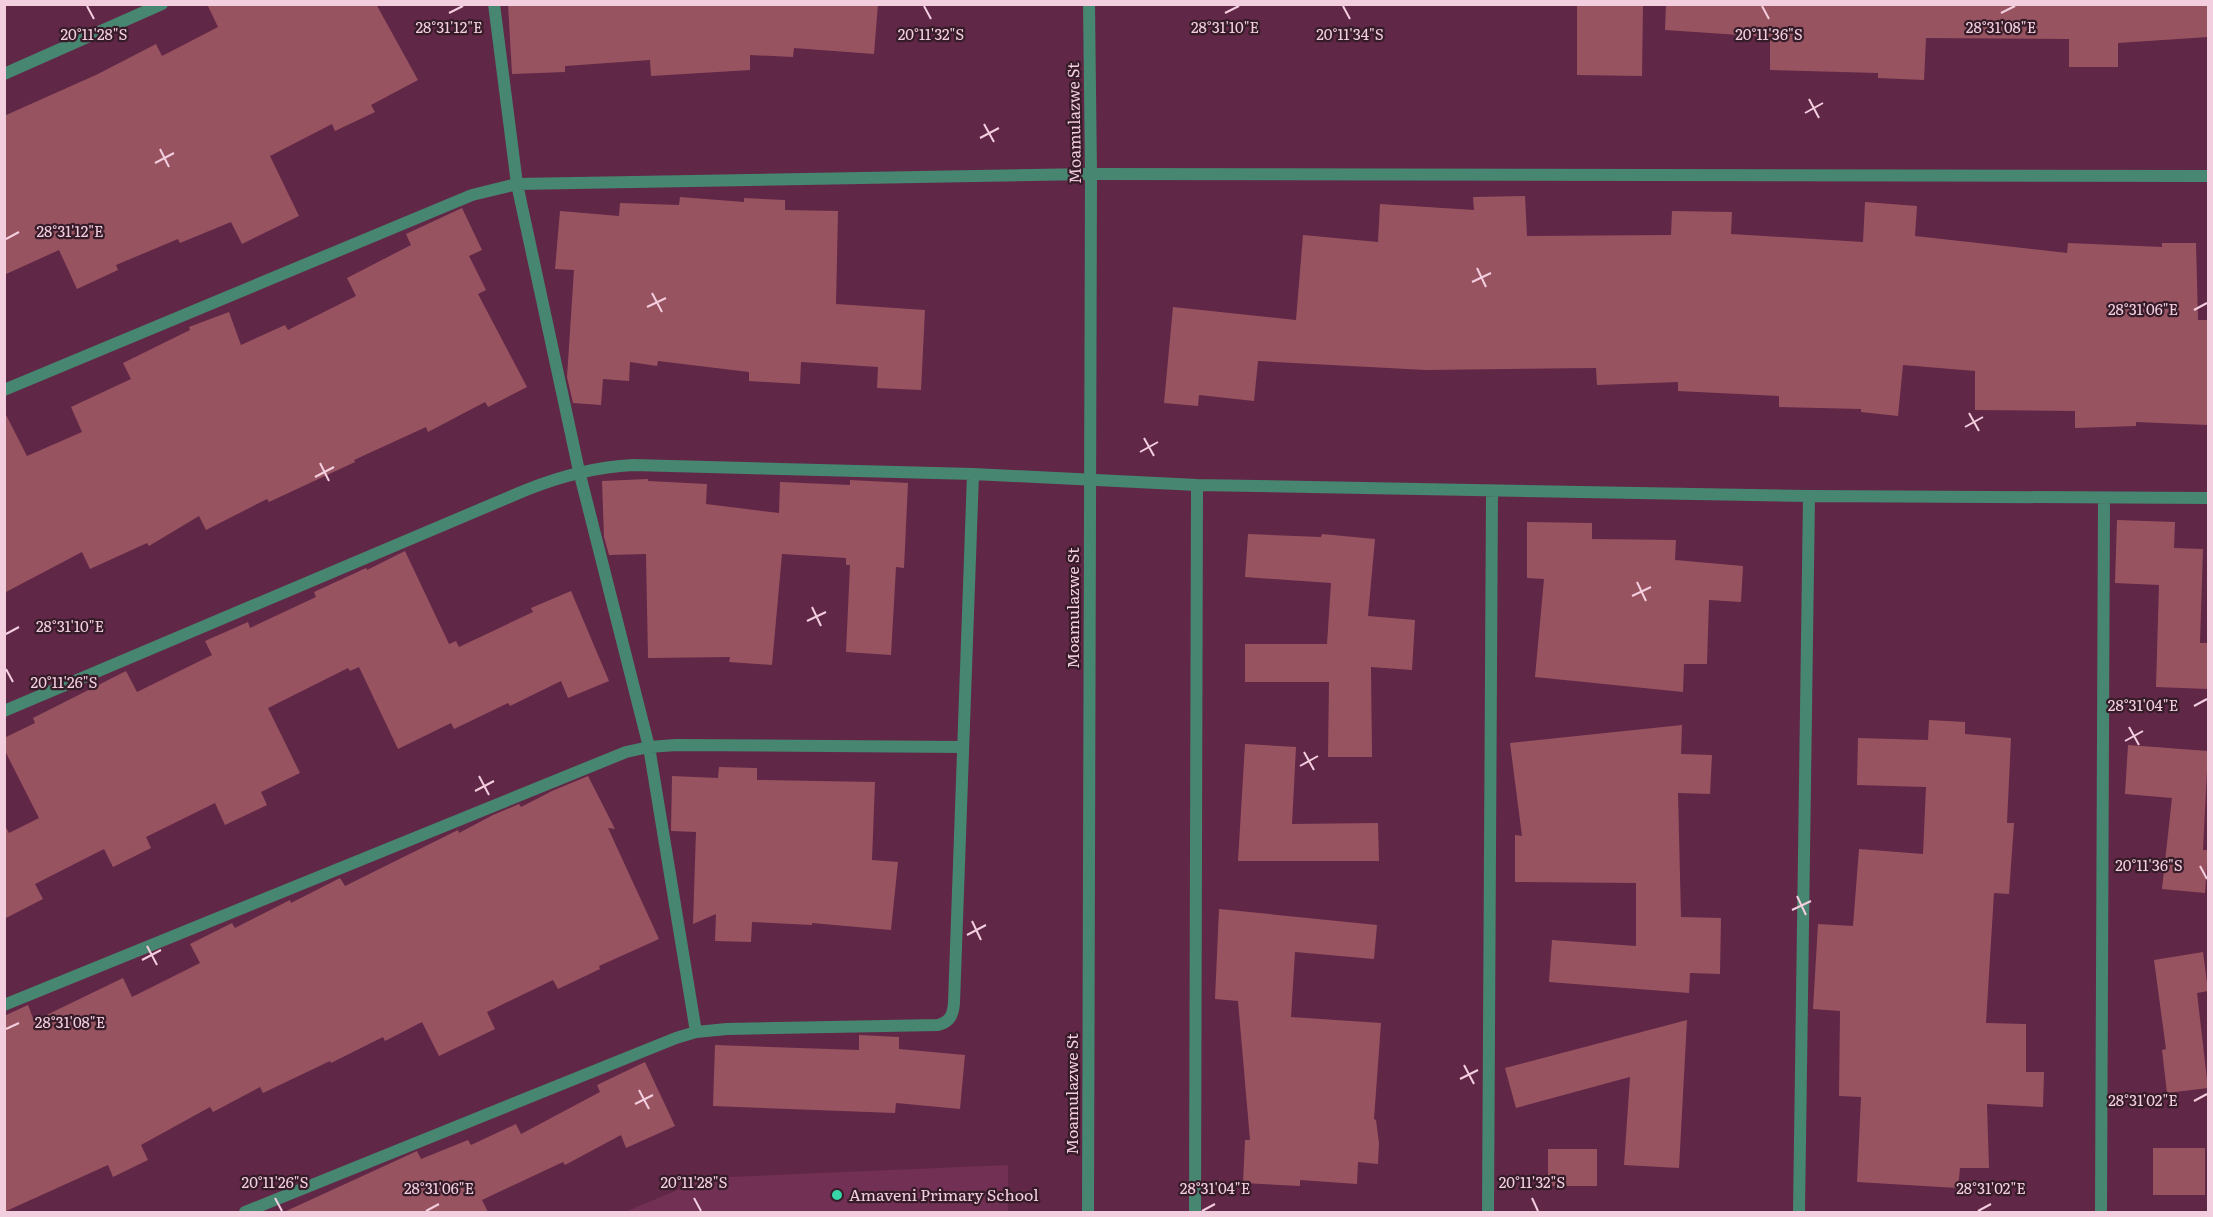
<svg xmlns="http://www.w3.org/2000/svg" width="2213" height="1217" viewBox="0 0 2213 1217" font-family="Literata,serif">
<rect width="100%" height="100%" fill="#612747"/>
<path fill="#713054" d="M 1008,1165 L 1008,1212 L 625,1212 L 706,1178 Z"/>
<path fill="#985360" d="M 207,4 L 376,4 L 418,80 L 371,105 L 375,112 L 335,131 L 332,124 L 270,156 L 299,216 L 242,244 L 231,222 L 180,243 L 178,239 L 116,265 L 118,270 L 77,289 L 59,250 L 4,275 L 4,116 L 98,74 L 156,44 L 162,56 L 218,27 Z
M 508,4 L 878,4 L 874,54 L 794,48 L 793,57 L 750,55 L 750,70 L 651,76 L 650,60 L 565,66 L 565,72 L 512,74 Z
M 1577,4 L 1643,4 L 1642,76 L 1577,75 Z
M 1666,4 L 2208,4 L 2208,37 L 2118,43 L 2118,67 L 2069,67 L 2069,39 L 1926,38 L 1924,80 L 1878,78 L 1878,73 L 1770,70 L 1770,37 L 1665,30 Z
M 1525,196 L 1527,236 L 1671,235 L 1672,211 L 1732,212 L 1731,234 L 1863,242 L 1865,202 L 1917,206 L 1915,236 L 2067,253 L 2068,243 L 2162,247 L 2162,243 L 2196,243 L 2198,320 L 2208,320 L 2208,425 L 2136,422 L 2136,426 L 2075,428 L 2075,411 L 1975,410 L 1975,371 L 1903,365 L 1898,416 L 1861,412 L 1861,409 L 1779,407 L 1779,396 L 1678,391 L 1678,382 L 1597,385 L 1596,368 L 1426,370 L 1258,361 L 1254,401 L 1199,395 L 1198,406 L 1164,403 L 1173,307 L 1296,320 L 1303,235 L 1378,242 L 1380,204 L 1474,210 L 1473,197 Z
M 680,197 L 744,202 L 744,198 L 785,200 L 785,210 L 838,211 L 836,304 L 925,310 L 921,390 L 877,388 L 878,367 L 801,362 L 800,384 L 749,381 L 749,372 L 658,361 L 657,366 L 630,362 L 629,381 L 603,379 L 601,405 L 573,403 L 567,377 L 574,270 L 555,269 L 560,211 L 619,216 L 620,203 L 679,205 Z
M 462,208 L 482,250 L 469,256 L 486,290 L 478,294 L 527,387 L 488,407 L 485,402 L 428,432 L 426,427 L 354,460 L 355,462 L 269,502 L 267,499 L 206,530 L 199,516 L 149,546 L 147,543 L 90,569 L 82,552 L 4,593 L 4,411 L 27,456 L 82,432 L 71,407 L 131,379 L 123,363 L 190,330 L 189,327 L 229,312 L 241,345 L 285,325 L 288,330 L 356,296 L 347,278 L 411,245 L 406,234 Z
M 648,479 L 648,481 L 707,484 L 706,504 L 779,513 L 780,482 L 850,485 L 850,480 L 908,483 L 904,568 L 896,567 L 891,655 L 846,652 L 850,565 L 846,565 L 846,558 L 782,554 L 772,665 L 729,662 L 730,657 L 648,658 L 646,554 L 609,555 L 604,537 L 602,481 Z
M 2117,520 L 2175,522 L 2174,548 L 2203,549 L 2200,643 L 2208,643 L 2208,689 L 2156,687 L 2159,585 L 2115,583 Z
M 1527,522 L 1592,523 L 1592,539 L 1676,540 L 1675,560 L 1743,566 L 1741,602 L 1709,600 L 1707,664 L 1684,664 L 1683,692 L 1535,677 L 1544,579 L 1527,578 Z
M 1248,534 L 1321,537 L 1322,534 L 1375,539 L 1368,616 L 1415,620 L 1412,670 L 1371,667 L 1372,757 L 1328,757 L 1329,682 L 1245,682 L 1245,644 L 1327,644 L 1331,583 L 1245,577 Z
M 405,551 L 449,644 L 456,641 L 459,647 L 533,612 L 531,608 L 571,591 L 609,681 L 568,698 L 561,681 L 510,706 L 508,703 L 454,729 L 451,723 L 398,749 L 359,667 L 350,671 L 348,668 L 268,708 L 300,773 L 261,792 L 267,805 L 225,825 L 215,803 L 146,837 L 151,848 L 113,867 L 104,849 L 35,884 L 43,899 L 4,919 L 4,824 L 9,833 L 39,818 L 4,749 L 4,738 L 35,723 L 33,718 L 126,671 L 137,692 L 212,655 L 205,641 L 248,622 L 250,628 L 316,597 L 314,592 L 366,568 L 367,570 Z
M 1929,720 L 1965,722 L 1965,734 L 2011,738 L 2007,823 L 2014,823 L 2009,894 L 1994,893 L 1986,1023 L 2026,1024 L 2026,1072 L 2044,1072 L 2043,1107 L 1987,1104 L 1989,1168 L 1960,1168 L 1958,1188 L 1857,1182 L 1861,1097 L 1839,1096 L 1840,1011 L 1813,1009 L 1818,924 L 1853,926 L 1859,849 L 1923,854 L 1926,787 L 1857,785 L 1858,738 L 1928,740 Z
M 1682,725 L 1681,754 L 1712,755 L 1710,794 L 1678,793 L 1681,917 L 1721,918 L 1720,974 L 1690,973 L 1689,993 L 1549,982 L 1552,940 L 1636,946 L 1636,883 L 1515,882 L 1515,835 L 1522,836 L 1510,743 Z
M 1245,744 L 1296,747 L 1292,824 L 1378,823 L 1379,861 L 1238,861 Z
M 2128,745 L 2208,751 L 2203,850 L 2208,850 L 2205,893 L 2162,889 L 2172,798 L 2125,794 Z
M 719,767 L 757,768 L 757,780 L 875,782 L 872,860 L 898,862 L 891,930 L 812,923 L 812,925 L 752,922 L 751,942 L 715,941 L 716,914 L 693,924 L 696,832 L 671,831 L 672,776 L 718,778 Z
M 588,776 L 615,829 L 608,828 L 659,939 L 599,966 L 600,969 L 558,989 L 553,980 L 487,1012 L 495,1029 L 439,1056 L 422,1022 L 385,1041 L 383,1037 L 331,1063 L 330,1061 L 263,1093 L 260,1087 L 213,1112 L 210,1107 L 141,1145 L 148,1160 L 113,1177 L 108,1165 L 4,1212 L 4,1016 L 28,1005 L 34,1021 L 123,978 L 132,997 L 200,963 L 190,944 L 232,923 L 235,928 L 290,900 L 291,903 L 340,878 L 345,886 L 458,830 L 459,833 L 493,815 L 519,804 L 521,807 L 552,791 Z
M 1219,909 L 1377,925 L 1374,959 L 1295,952 L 1291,1017 L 1381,1023 L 1374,1119 L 1376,1120 L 1379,1143 L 1378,1164 L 1358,1162 L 1357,1184 L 1300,1180 L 1300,1186 L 1243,1183 L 1245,1140 L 1250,1140 L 1238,1001 L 1215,999 Z
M 2203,952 L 2208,991 L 2197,993 L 2208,1088 L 2167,1093 L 2162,1050 L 2166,1049 L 2154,960 Z
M 1687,1020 L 1679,1168 L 1624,1165 L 1630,1077 L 1516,1108 L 1505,1068 Z
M 859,1035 L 899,1037 L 899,1049 L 965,1055 L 960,1109 L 896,1103 L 895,1113 L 713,1106 L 715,1045 L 859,1050 Z
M 645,1062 L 675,1126 L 626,1148 L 621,1135 L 565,1165 L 563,1162 L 482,1200 L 488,1212 L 284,1212 L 417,1151 L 421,1159 L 468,1140 L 471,1145 L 516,1124 L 521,1134 L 600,1092 L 597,1085 Z
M 2153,1148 L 2205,1148 L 2205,1195 L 2153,1195 Z
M 1548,1149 L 1597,1149 L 1597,1186 L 1548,1186 Z"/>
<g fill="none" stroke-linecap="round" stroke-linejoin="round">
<path stroke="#478670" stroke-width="12" d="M 494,4 L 517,184 L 579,471 L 649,747 L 696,1032
M 4,74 L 162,4
M 4,390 L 472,195 L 517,184 L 1091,174 L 2208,176
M 4,711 L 526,490 C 561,476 594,467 633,465 L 973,474 L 1197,485 L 1809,496 L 2208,498
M 4,1005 L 626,752 L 649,747 L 676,745 L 963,747
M 245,1212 L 676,1038 L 696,1032 L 727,1029 L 938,1025 C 950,1022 953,1015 954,1003 L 973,474
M 1195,1212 L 1197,485
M 1488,1212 L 1492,491
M 1799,1212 L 1809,496
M 2101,1212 L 2104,498"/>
<path stroke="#478670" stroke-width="12" d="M 1088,1212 L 1091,174 L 1089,4"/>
</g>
<path fill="none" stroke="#f3cedf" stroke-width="2" d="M 87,6 L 94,19M 924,6 L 931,19M 1343,6 L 1350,19M 1762,6 L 1769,19M 449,13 L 463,6M 1225,13 L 1239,6M 2001,13 L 2015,6M 1809,99 L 1819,118M 1805,113 L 1823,103M 984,124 L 994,142M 980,138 L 999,128M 160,149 L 169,167M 155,163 L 174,153M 6,239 L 19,232M 1477,268 L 1486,287M 1472,282 L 1491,273M 652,293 L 662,312M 647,307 L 666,298M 2194,310 L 2207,303M 1969,413 L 1979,431M 1965,427 L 1983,417M 1144,438 L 1154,456M 1140,452 L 1158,442M 320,463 L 329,481M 315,477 L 334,467M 1637,582 L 1646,601M 1632,596 L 1651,587M 812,607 L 821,626M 807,621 L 826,612M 6,634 L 19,627M 6,669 L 13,682M 2194,706 L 2207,699M 2129,727 L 2139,745M 2125,741 L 2143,731M 1304,752 L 1314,770M 1300,766 L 1318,756M 479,776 L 489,795M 475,791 L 494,781M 2200,866 L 2207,879M 1797,896 L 1806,915M 1792,910 L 1811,901M 972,921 L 981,940M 967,935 L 986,925M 147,946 L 157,965M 142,960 L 161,950M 6,1029 L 19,1023M 1464,1065 L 1474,1084M 1460,1079 L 1478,1070M 639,1090 L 649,1109M 2194,1101 L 2207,1094M 635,1104 L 653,1095M 275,1198 L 282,1211M 694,1198 L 701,1211M 1532,1198 L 1538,1211M 426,1211 L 439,1204M 1202,1211 L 1215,1204M 1978,1211 L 1991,1204"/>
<circle fill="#36d4a7" stroke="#361c29" stroke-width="2" cx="837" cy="1195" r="6"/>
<g text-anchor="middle" stroke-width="4.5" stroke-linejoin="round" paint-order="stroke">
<g font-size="16" fill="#f3cedf" stroke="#361c29">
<text transform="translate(1074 123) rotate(-91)" y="6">Moamulazwe St</text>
<text transform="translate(1073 608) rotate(-90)" y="6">Moamulazwe St</text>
<text transform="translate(1072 1094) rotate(-90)" y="6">Moamulazwe St</text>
</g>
<g font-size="16" fill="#f3cedf" stroke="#361c29" text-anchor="start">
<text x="849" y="1201">Amaveni Primary School</text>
</g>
</g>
<g font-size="15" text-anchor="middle" fill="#f3cedf" stroke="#361c29" stroke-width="4.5" stroke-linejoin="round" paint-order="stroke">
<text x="449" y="33">28°31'12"E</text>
<text x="1225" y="33">28°31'10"E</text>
<text x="2001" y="33">28°31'08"E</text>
<text x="94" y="40">20°11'28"S</text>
<text x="931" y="40">20°11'32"S</text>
<text x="1350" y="40">20°11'34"S</text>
<text x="1769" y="40">20°11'36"S</text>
<text x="70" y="237">28°31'12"E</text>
<text x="2143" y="315">28°31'06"E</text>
<text x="70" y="632">28°31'10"E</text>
<text x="64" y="688">20°11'26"S</text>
<text x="2143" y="711">28°31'04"E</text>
<text x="2149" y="871">20°11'36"S</text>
<text x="70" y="1028">28°31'08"E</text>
<text x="2143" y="1106">28°31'02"E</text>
<text x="275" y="1188">20°11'26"S</text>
<text x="694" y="1188">20°11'28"S</text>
<text x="1532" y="1188">20°11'32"S</text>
<text x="439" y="1194">28°31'06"E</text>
<text x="1215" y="1194">28°31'04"E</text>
<text x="1991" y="1194">28°31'02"E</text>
</g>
<rect width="2213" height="1217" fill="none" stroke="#f3cedf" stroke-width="12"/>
</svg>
